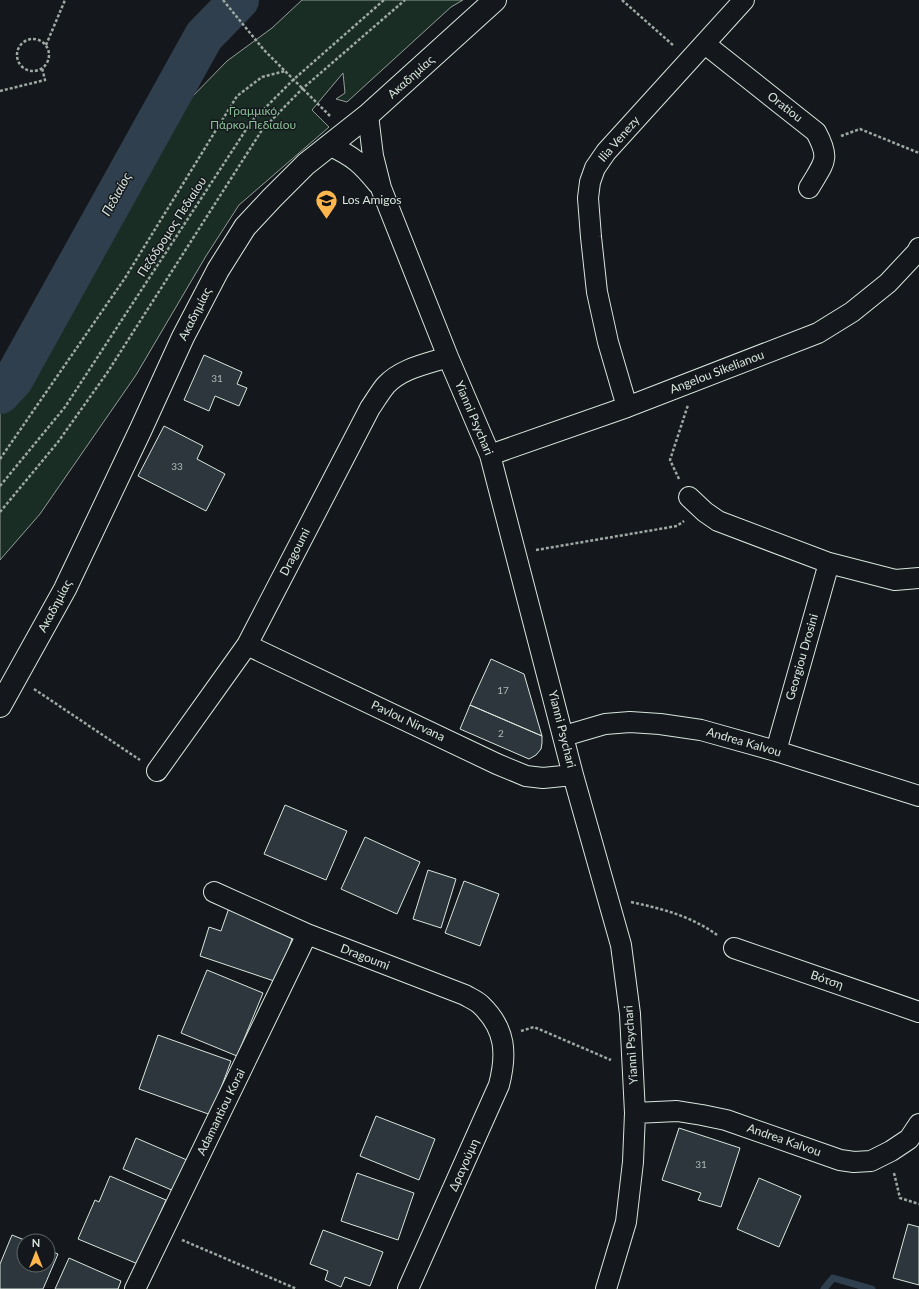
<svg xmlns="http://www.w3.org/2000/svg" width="919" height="1289" viewBox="0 0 919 1289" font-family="Lato,sans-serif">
<rect width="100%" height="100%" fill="#14181c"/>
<path fill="#1a2d24" stroke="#939e99" d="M 302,0 L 463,0 L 451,7 L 347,102 L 336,99 L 345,93 L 343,73 L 312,110 L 329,127 L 239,205 L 206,256 L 136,375 L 40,514 L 0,560 L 0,378 L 40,338 L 146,175 L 187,102 L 227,61 L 272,28 Z"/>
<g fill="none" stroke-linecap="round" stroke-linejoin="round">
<path stroke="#2f3f4d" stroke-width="7" d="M 824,1289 L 833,1278 L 872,1289"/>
<path stroke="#2f3f4d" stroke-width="40" d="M 0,394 L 13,380 L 204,36 L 239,0"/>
</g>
<path fill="#2c363c" stroke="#d8e6dc" d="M 204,355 L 242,372 L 237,384 L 247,388 L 239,406 L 215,396 L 209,411 L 184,400 Z
M 164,426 L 203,446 L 197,459 L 225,474 L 206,511 L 138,476 Z
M 491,659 L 524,674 L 542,736 L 470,705 Z
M 470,705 L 542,736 L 542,743 L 541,749 L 536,755 L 529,759 L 460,729 Z
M 285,805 L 347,831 L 326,880 L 264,854 Z
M 365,837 L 420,862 L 397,914 L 341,889 Z
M 428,870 L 456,879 L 441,928 L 413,919 Z
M 464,881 L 499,894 L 480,946 L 445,933 Z
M 230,905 L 296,927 L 277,982 L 200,956 L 209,927 L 221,931 Z
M 207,970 L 263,993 L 237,1056 L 181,1033 Z
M 158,1035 L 231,1061 L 211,1115 L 139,1089 Z
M 376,1116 L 435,1139 L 419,1180 L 360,1156 Z
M 679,1128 L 740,1148 L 721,1207 L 698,1200 L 701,1193 L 662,1180 Z
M 136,1138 L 187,1160 L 174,1191 L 123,1169 Z
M 357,1173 L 414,1193 L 398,1240 L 341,1221 Z
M 110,1176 L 166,1200 L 138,1264 L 78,1239 L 95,1200 L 99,1202 Z
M 759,1178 L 801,1196 L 779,1247 L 737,1229 Z
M 908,1224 L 919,1227 L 919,1285 L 893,1278 Z
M 323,1230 L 383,1252 L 370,1286 L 345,1277 L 341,1287 L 325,1280 L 328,1271 L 310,1264 Z
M 12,1235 L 27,1241 L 24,1241 L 24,1265 L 48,1265 L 48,1250 L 58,1254 L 43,1289 L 0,1289 L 0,1264 Z
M 69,1258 L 121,1281 L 118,1289 L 55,1289 Z"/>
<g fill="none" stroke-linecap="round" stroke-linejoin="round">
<defs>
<path id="minor" d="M 705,44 L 816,132 C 831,160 824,162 809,188
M 368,115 L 373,156 L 381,188 L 448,357 L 490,455 L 573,775 L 621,945 L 630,1014 L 635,1113 L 633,1162 L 626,1222 L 606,1289
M 329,145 C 354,157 361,163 378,184
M 627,407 L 608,342 L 597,292 L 591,237 L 588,198 L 590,182 L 595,168 L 606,152 L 744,0
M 490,455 L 627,407 L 818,333 L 852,312 L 888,283 L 917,252 L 919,248
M 689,497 L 705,512 L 718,521 L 829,563 L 895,580 L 919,578
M 247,645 L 497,764 L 526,776 L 543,778 L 573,775
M 564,736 L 605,724 L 630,722 L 660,724 L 701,730 L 776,751 L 919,796
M 776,751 L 829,563
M 157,771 L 247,645 L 370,408 C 375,401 380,392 386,385 C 402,368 427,364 448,357
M 214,892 L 307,934 L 465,995 C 470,998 477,1001 481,1005 C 506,1029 507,1054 499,1085 L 408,1289
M 734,948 L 919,1012
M 635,1113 L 677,1111 L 702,1115 L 726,1120 L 840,1160 L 854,1162 L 871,1161 L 891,1151 L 909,1139 L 919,1124
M 135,1289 L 307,934"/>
<path id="tertiary" d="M 0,706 L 65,589 L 141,429 L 183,337 L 218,270 L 245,227 L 272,198 L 306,164 L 368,115 L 495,0"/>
</defs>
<use href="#minor" stroke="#d8e6dc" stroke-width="22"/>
<use href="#tertiary" stroke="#d8e6dc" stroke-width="24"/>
<path stroke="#9da8a2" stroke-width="2.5" stroke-dasharray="3 2" stroke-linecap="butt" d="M 223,0 L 264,50 L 330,116
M 622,0 L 674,46
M17 55a16 16 0 1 1 32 0a16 16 0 1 1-32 0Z
M 46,45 L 65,0
M 0,91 L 45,80 L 42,68
M 841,136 L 860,129 L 919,153
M 0,459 L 125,278 L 237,96 L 262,77 L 285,71
M 679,479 L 670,460 L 688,405
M 0,486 L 65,407 L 251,122 L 293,80 L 384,0
M 0,512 L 58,442 L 107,373 L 262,130 L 302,89 L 405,0
M 536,550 L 677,526 L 684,521
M 34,689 L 140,760
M 631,902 C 663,909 691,916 717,935
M 521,1031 L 534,1027 L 611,1060
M 894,1173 L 900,1198 L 919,1204
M 182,1240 L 297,1289"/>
<use href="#minor" stroke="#14181c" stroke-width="20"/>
<use href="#tertiary" stroke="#14181c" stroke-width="22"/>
</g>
<defs>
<symbol id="school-pin" viewBox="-11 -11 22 30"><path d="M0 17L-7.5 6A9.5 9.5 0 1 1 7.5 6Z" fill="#ffb74d" stroke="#14181c"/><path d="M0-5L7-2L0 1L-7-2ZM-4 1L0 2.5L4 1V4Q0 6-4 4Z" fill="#111"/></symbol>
</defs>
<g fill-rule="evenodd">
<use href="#school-pin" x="314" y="188" width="25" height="34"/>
</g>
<g text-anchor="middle" stroke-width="3" stroke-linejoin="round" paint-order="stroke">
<g font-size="10" fill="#adbab4">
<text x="217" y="382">31</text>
<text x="177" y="470">33</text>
<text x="503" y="694">17</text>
<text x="501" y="737">2</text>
<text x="701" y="1168">31</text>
</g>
<g font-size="12" fill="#d8e6dc" stroke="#14181c">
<text transform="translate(411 77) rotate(-42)" y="4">Ακαδημίας</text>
<text transform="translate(785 107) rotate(38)" y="4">Oratiou</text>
<text transform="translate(619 139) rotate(-49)" y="4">Ilia Venezy</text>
<text transform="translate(172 227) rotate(-57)" y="4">Πεζόδρομος Πεδιαίου</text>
<text transform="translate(195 314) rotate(-63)" y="4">Ακαδημίας</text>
<text transform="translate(717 372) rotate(-21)" y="4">Angelou Sikelianou</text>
<text transform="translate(474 418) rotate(67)" y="4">Yianni Psychari</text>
<text transform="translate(295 552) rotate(-63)" y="4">Dragoumi</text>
<text transform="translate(55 606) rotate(-62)" y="4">Ακαδημίας</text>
<text transform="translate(802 657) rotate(-74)" y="4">Georgiou Drosini</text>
<text transform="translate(408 721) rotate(25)" y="4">Pavlou Nirvana</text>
<text transform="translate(562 729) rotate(76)" y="4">Yianni Psychari</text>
<text transform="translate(744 742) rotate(16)" y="4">Andrea Kalvou</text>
<text transform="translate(365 957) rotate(21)" y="4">Dragoumi</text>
<text transform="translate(827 980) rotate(19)" y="4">Βότση</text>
<text transform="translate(631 1045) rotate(-94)" y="4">Yianni Psychari</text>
<text transform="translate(221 1112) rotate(-64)" y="4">Adamantiou Korai</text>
<text transform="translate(784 1140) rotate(19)" y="4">Andrea Kalvou</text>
<text transform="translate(464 1165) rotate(-66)" y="4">Δραγούμη</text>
</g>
<g font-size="12" fill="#8ac095" stroke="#14181c">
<text x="253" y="115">Γραμμικό<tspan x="253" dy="14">Πάρκο Πεδιαίου</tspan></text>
</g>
<g font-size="12" fill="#d8e6dc" stroke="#14181c" text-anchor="start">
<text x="342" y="204">Los Amigos</text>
</g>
<g font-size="13" font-style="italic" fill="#d8e6dc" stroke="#14181c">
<text transform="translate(116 194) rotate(-61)" y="5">Πεδιαίος</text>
</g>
</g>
<g transform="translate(36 1253)"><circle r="19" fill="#14181c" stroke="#626a69"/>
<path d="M0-3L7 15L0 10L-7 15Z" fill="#ffb74d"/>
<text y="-6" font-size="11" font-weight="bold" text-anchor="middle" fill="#d8e6dc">N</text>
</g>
</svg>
